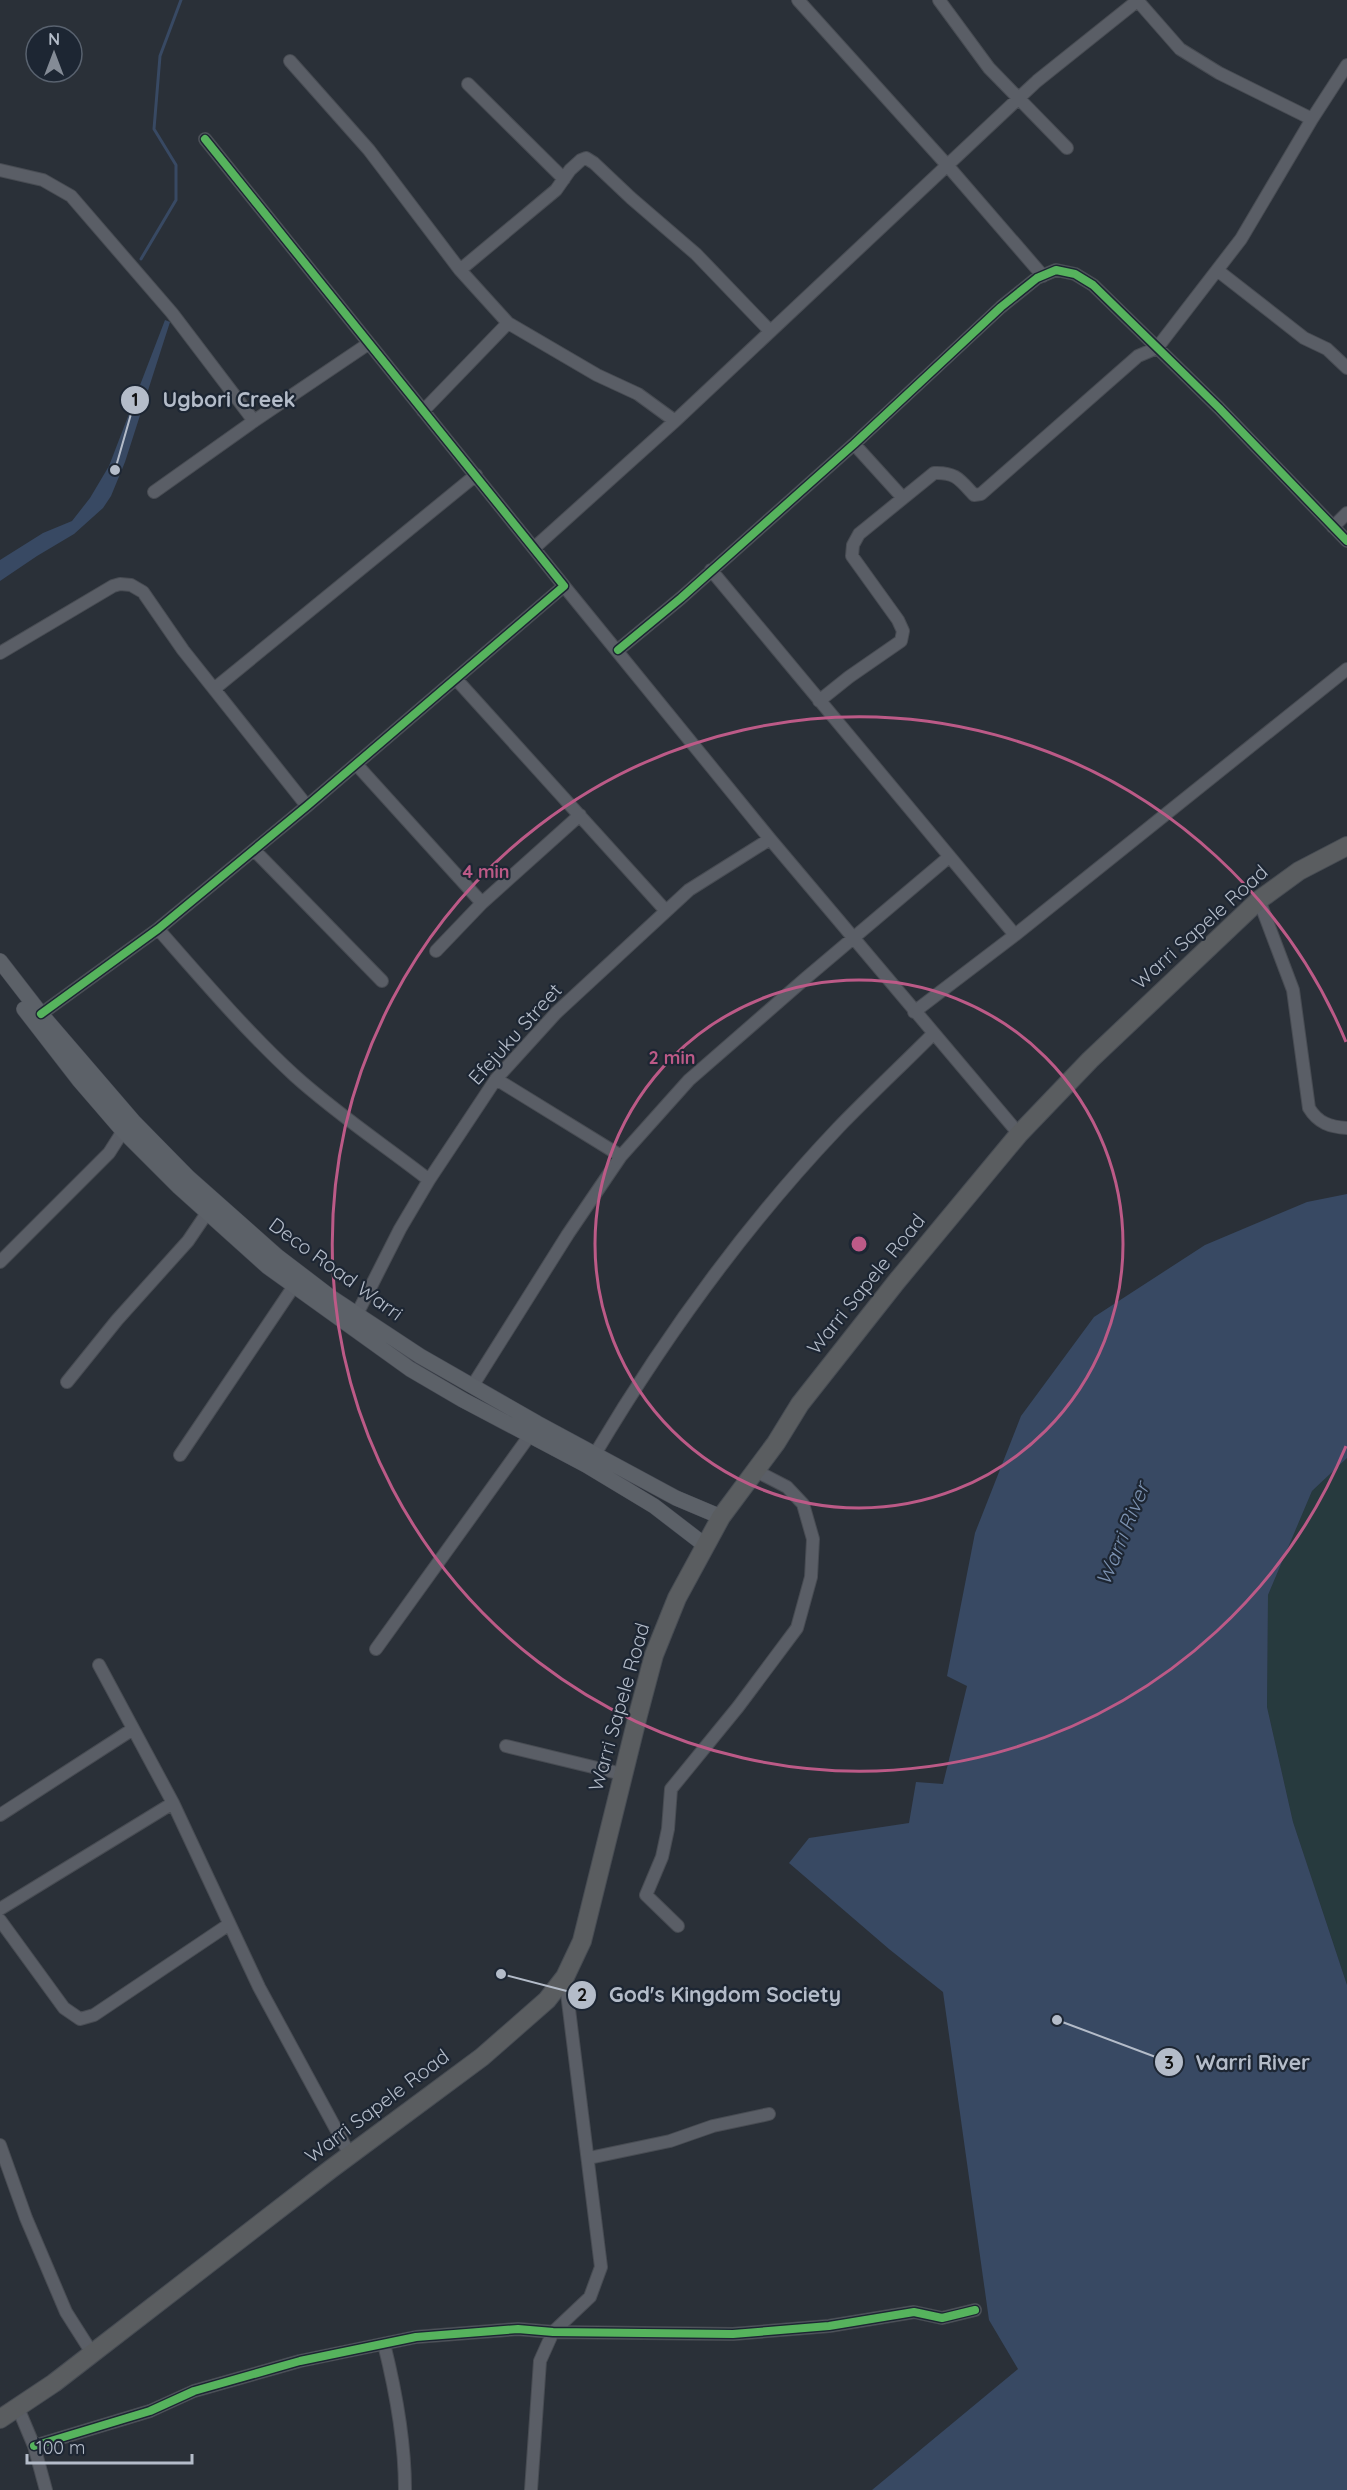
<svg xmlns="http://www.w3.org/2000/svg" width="1347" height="2490" viewBox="0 0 1347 2490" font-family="Quicksand,sans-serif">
<rect width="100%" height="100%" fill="#2a3038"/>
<path fill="#273a3e" d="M 1347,1458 L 1347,1985 L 1293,1822 L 1267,1707 L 1268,1595 L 1312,1491 Z"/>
<path fill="#384963" d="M 165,320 L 170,322 L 125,462 L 111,496 L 103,508 L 74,534 L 37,556 L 0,581 L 0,560 L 43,533 L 72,521 L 90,498 L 109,466 Z
M 1347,1194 L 1347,1458 L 1312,1491 L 1268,1595 L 1267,1707 L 1293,1822 L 1347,1985 L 1347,2490 L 872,2490 L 1018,2369 L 989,2320 L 943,1992 L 889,1949 L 789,1863 L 809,1838 L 909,1823 L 916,1782 L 943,1784 L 967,1686 L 947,1676 L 975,1533 L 1021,1416 L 1094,1317 L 1205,1245 L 1307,1202 Z"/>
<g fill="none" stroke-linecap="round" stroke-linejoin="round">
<path stroke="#384963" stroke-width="3" d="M 141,259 L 176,200 L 176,165 L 154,129 L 160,56 L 181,0"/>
<defs>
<path id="minor" d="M 798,0 L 947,165 L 1043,276
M 939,0 L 989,68 L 1067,148
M 1137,0 L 1180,49 L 1219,73 L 1312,119
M 290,61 L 369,150 L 460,270 L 508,323 L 597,375 L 638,394 L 675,421
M 468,84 L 564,179
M 0,170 L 43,180 L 71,196 L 172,313 L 254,421 L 368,344
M 460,270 L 556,190 L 570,170 L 581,160 L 586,158 L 594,163 L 631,198 L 696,254 L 770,331
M 1217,270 L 1304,338 L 1327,349 L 1347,368
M 423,411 L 508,323
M 854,444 L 903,498
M 154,492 L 254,421
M 1333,527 L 1347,513
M 534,548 L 675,421 L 1037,81 L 1137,1
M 711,570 L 1015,935 L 914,1012
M 564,586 L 770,839 L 1019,1134
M 618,650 L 681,598 L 854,444 L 1001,307 L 1037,278 L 1056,270 L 1075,274 L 1093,285 L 1219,408 L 1347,541
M 0,653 L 113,586 L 120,584 L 131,585 L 143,592 L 183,650 L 307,806
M 456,679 L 666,911
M 214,689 L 476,475
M 819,701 L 849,677 L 901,641 L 903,631 L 898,620 L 852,556 L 853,545 L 859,534 L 934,473 C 956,472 960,480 974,495 L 981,494 L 1138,356 L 1157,348 L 1241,239 L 1312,119 L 1347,65
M 356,764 L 482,903
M 254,850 L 382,981
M 1259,900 L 1293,990 L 1309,1108 C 1318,1123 1330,1127 1347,1128
M 158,929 C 201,978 247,1032 295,1076 C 337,1114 384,1145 429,1180
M 1015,935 L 1347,669
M 436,951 L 482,903 L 580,815
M 41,1014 L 158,929 L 307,806 L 564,586 L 205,139
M 496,1079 L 621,1156
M 0,1262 L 109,1153 L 123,1131
M 357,1314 L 400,1229 L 429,1180 L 496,1079 L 556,1013 L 689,890 L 770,839
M 67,1382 L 117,1320 L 188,1241 L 207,1213
M 473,1385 L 568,1234 L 621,1156 L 689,1080 L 806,978 L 949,857
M 595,1454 C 664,1338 745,1226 838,1128 C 869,1096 901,1066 932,1035
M 180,1455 L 298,1280
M 376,1649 L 530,1435
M 99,1665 L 173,1803 L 259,1987 L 350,2155
M 506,1746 L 622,1774
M 0,1815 L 133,1729
M 0,1909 L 173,1803
M 0,1920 L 64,2008 L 80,2019 L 94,2015 L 228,1925
M 678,1926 L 646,1895 L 662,1857 L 668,1829 L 671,1789 L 738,1707 L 797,1628 L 811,1577 L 813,1539 L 803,1504 L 787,1487 L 756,1471
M 0,2145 L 26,2218 L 66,2312 L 92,2353
M 589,2158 L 670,2141 L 713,2126 L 769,2114
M 384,2344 C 396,2392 405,2440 405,2490
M 18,2408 L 34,2446 L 46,2490
M 34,2446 L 150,2411 L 194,2391 L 300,2361 L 416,2337 L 518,2329 L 553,2332 L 733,2334 L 829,2326 L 914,2312 L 942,2318 L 975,2310
M 531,2490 L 540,2361 L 553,2332 L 590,2297 L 601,2267 L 565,1977"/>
<path id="major" d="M 0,961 L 41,1014 L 133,1121 L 188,1177 L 277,1256 L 332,1298 L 420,1356 L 537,1423 L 676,1498 L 721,1517
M 24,1009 L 79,1080 L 123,1131 L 179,1187 L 268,1267 L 410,1369 L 463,1400 L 586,1465 L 654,1506 L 706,1546"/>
<path id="highway" d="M 0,2419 L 54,2383 L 331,2169 L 482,2057 L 547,2000 L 565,1977 L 582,1941 L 638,1715 L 654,1655 L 677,1598 L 721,1517 L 776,1443 L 800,1404 L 897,1281 L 1019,1134 L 1090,1060 L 1259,900 L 1299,871 L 1347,846"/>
</defs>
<use href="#minor" stroke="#484c53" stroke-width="14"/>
<use href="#major" stroke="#484c55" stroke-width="16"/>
<use href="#highway" stroke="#474c53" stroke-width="20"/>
<use href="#minor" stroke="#5a5e66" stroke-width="12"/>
<use href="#major" stroke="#5c6168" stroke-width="15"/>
<use href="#highway" stroke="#5a5d60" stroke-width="18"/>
<defs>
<path id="cycleway" d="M 618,650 L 681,598 L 854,444 L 1001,307 L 1037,278 L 1056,270 L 1075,274 L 1093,285 L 1219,408 L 1347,541
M 41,1014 L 158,929 L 307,806 L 564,586 L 205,139
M 34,2446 L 150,2411 L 194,2391 L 300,2361 L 416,2337 L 518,2329 L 553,2332 L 733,2334 L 829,2326 L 914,2312 L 942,2318 L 975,2310"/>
</defs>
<use href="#cycleway" stroke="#1d2633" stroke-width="11"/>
<use href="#cycleway" stroke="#56b35d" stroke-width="8"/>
</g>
<g fill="none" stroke="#bc5a87" stroke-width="3">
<circle cx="859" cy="1244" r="264"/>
<path d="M1346 1446A527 527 0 1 1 1346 1042"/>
</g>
<g text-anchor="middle" stroke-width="4.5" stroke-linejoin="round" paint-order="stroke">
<g font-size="20" fill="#b4bcc9" stroke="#1d2633">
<text transform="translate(1200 927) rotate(-42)" y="7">Warri Sapele Road</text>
<text transform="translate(515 1034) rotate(-48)" y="7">Efejuku Street</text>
<text transform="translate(336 1269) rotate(36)" y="7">Deco Road Warri</text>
<text transform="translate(866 1284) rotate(-51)" y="7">Warri Sapele Road</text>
<text transform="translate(619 1707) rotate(-74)" y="7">Warri Sapele Road</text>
<text transform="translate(377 2106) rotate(-37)" y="7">Warri Sapele Road</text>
</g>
<g font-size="21" font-style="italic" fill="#7c92b1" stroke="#1d2633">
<text transform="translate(1123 1534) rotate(-68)" y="7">Warri River</text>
</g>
</g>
<circle cx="859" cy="1244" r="9" fill="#bc5a87" stroke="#1d2633" stroke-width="3"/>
<g font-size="18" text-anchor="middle" font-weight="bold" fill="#bc5a87" stroke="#1d2633" stroke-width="4.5" stroke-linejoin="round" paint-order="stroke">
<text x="486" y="878">4 min</text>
<text x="672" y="1064">2 min</text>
</g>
<path fill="none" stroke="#b4bcc9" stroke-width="2" d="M115 470L135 400M501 1974L582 1995M1057 2020L1169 2062"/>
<g fill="#b4bcc9" stroke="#1d2633" stroke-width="2">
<circle cx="115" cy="470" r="6"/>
<circle cx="501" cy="1974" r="6"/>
<circle cx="1057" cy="2020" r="6"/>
<circle cx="135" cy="400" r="15"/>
<circle cx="582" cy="1995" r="15"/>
<circle cx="1169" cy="2062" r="15"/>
</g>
<g font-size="18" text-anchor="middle" font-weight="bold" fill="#111">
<text x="135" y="406">1</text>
<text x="582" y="2001">2</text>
<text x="1169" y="2069">3</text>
</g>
<g font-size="21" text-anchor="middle" font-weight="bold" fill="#b4bcc9" stroke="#1d2633" stroke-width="4.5" stroke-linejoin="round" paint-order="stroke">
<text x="229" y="407">Ugbori Creek</text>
<text x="725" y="2002">God's Kingdom Society</text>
<text x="1253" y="2070">Warri River</text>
</g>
<g transform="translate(54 54)"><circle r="28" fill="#1d2633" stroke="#59626f" stroke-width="1.5"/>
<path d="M0-4.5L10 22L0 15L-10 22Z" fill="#848b96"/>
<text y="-9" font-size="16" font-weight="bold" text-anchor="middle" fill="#b4bcc9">N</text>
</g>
<path d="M27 2454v9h165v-9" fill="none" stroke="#b4bcc9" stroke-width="3"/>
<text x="36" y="2454" font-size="18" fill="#b4bcc9" stroke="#1d2633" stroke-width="4.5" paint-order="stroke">100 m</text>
</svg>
